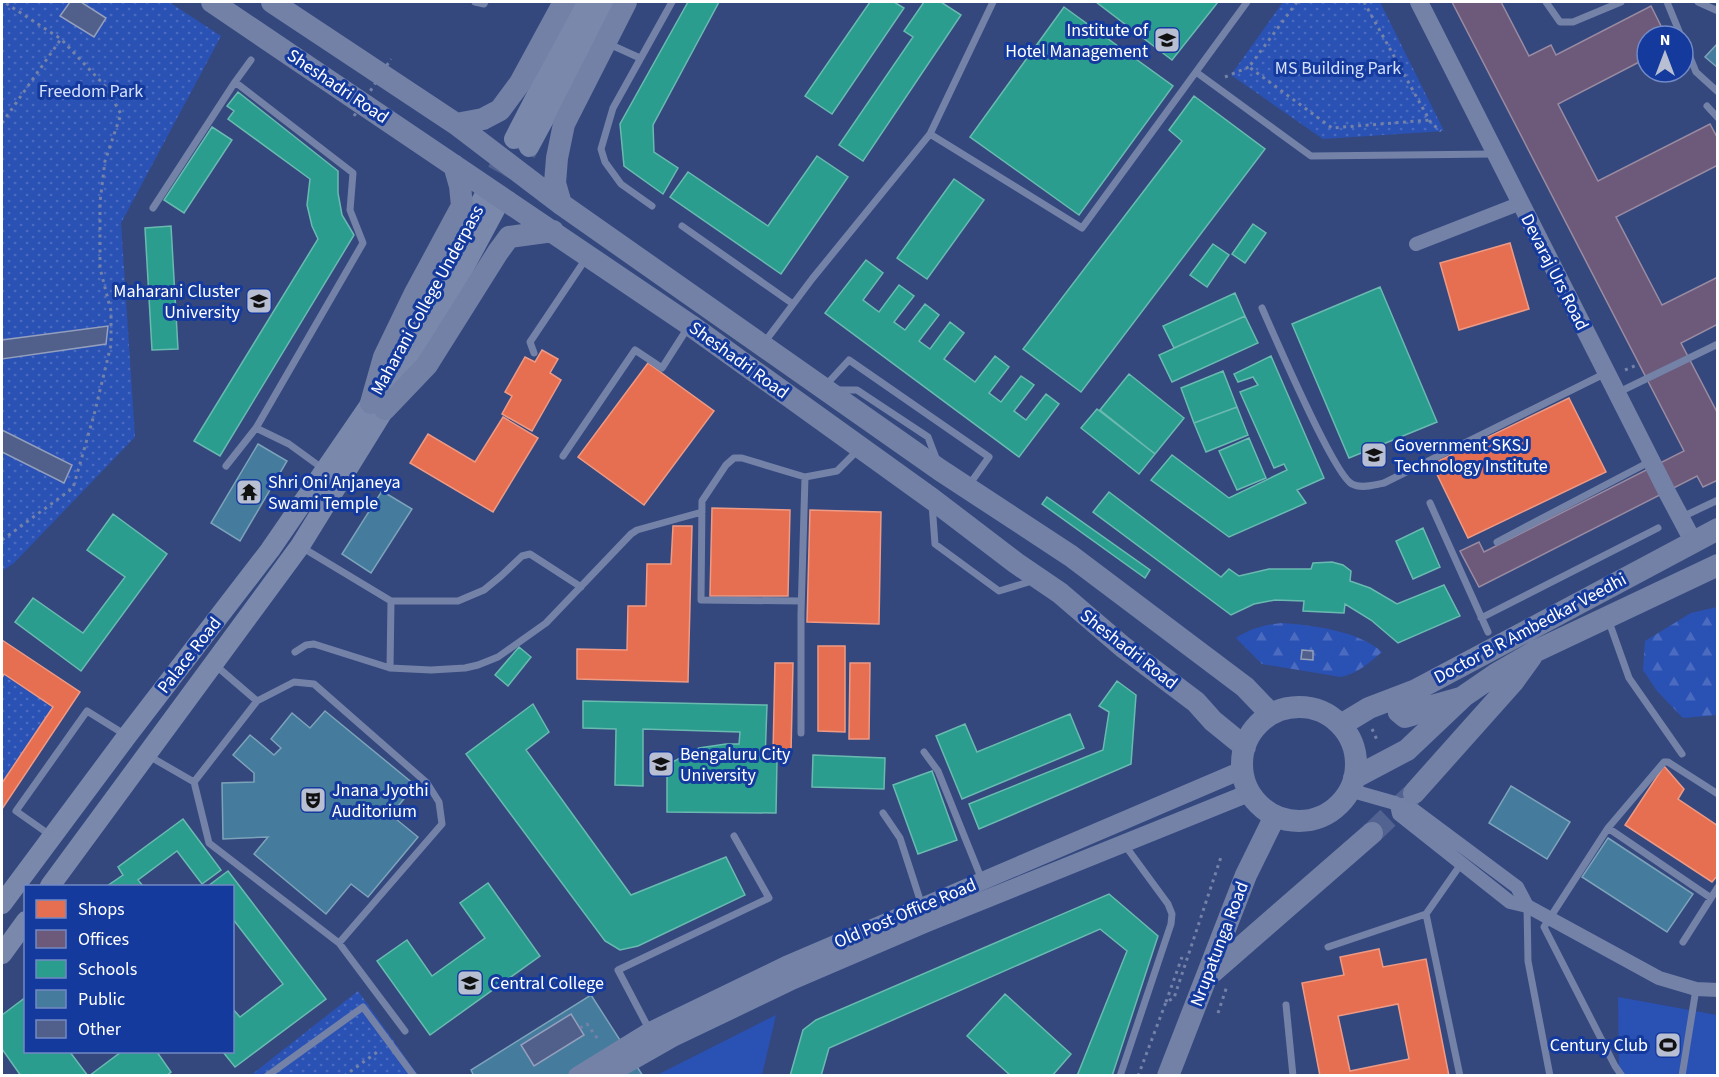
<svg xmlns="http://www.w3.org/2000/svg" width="1719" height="1077" viewBox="0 0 1719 1077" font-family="'Source Sans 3',sans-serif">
<defs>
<pattern id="forest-firs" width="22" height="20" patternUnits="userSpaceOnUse" patternTransform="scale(1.5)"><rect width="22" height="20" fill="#2a51b4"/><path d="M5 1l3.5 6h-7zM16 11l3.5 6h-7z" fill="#4a6bbf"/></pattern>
<pattern id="park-dots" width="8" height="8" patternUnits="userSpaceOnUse" patternTransform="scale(1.5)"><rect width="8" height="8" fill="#2a51b4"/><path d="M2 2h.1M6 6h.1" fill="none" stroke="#4a6bbf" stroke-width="1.8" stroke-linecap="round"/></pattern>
</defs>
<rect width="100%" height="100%" fill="#34487e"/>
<path fill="#2a51b4" d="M 1618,997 L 1717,1015 L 1717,1075 L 1619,1075 Z
M 776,1015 L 762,1075 L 660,1076 L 659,1074 Z"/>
<path fill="url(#forest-firs)" d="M 1717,607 L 1717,715 L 1683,718 L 1657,691 L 1643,670 L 1645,641 L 1691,613 Z
M 1282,623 C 1312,625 1359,631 1382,652 C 1369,663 1358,673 1341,677 L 1262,664 L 1236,638 C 1252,628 1264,625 1282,623 Z"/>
<path fill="url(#park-dots)" d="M 2,2 L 169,2 L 221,36 L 121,223 L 135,437 L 14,563 L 2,571 Z
M 1283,2 L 1380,2 L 1444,131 L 1323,139 L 1231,75 Z
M 4,674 L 53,707 L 2,783 L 2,678 Z
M 358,991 L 418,1075 L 250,1076 Z"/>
<path fill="#e76f51" stroke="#ee9a85" stroke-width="1.5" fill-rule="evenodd" d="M 1510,243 L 1529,309 L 1459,330 L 1440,263 Z
M 542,350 L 558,359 L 550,373 L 561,380 L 532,431 L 502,414 L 512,396 L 505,392 L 525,357 L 535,362 Z
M 648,363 L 714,411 L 644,505 L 578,457 Z
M 1569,398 L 1606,472 L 1468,538 L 1432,464 Z
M 503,417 L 538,438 L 493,512 L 410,463 L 428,434 L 475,462 Z
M 712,508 L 790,510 L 788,596 L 710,596 Z
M 810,510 L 881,512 L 879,624 L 807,622 Z
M 673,526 L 692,526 L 688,682 L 577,679 L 577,649 L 627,650 L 628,606 L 646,606 L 647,564 L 671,564 Z
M 2,640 L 80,692 L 2,809 L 2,783 L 53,707 L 4,674 L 2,678 Z
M 818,646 L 845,646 L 845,732 L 818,731 Z
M 775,663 L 793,663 L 791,753 L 773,753 Z
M 850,663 L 870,663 L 869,739 L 849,739 Z
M 1664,766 L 1684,789 L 1678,799 L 1718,826 L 1718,875 L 1712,882 L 1625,825 Z
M 1379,949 L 1383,967 L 1426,959 L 1449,1076 L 1320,1076 L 1302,983 L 1344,975 L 1340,957 ZM 1398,1004 L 1409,1059 L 1350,1071 L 1338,1016 Z"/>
<path fill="#6d597a" stroke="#998ba2" stroke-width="1.5" d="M 1452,2 L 1501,2 L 1529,56 L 1551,45 L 1556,55 L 1651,6 L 1666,36 L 1647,36 L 1647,58 L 1558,104 L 1598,181 L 1710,124 L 1718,139 L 1718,165 L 1616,217 L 1662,305 L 1718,277 L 1718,324 L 1681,343 L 1718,414 L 1718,480 L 1703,487 L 1697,476 L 1479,587 L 1460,551 L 1479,542 L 1484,552 L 1684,451 Z"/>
<path fill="#2a9d8f" stroke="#6abab1" stroke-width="1.5" d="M 688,2 L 719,2 L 653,125 L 654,152 L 678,168 L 663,194 L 624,166 L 620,124 Z
M 870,2 L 894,2 L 904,8 L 832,114 L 805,96 Z
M 924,2 L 941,2 L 961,15 L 863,161 L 839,145 L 913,37 L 904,31 Z
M 1096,2 L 1218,2 L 1172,60 Z
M 1064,7 L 1173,86 L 1079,215 L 970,137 Z
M 238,92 L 338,171 L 338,193 L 342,215 L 354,235 L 220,456 L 194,441 L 318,239 L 312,226 L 307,205 L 310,179 L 228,119 L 234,111 L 227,106 Z
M 1194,96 L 1265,149 L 1081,392 L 1023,349 L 1182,141 L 1169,130 Z
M 212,127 L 232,140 L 184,213 L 164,200 Z
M 817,156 L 848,177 L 781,274 L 670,197 L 688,172 L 768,226 Z
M 954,179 L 984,200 L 927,279 L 897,258 Z
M 1253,224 L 1266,233 L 1245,263 L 1232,254 Z
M 171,226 L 178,349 L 152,350 L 145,228 Z
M 1213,244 L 1229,255 L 1207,287 L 1190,275 Z
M 866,260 L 883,273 L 863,300 L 879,312 L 899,285 L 914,296 L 894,322 L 905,330 L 925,304 L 939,315 L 919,341 L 930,349 L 950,322 L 964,333 L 944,359 L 975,382 L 995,356 L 1009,367 L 989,393 L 1001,402 L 1021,376 L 1034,385 L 1014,411 L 1026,420 L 1046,394 L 1059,404 L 1019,457 L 825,313 Z
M 1380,287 L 1437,422 L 1349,458 L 1292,324 Z
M 1235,293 L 1245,316 L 1174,348 L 1163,326 Z
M 1245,316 L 1258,343 L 1172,382 L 1159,355 Z
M 1271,356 L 1324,478 L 1297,490 L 1306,503 L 1229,537 L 1151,480 L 1172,455 L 1229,498 L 1287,470 L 1284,464 L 1274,468 L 1240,392 L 1258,385 L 1253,377 L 1238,382 L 1234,374 Z
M 1223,371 L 1237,407 L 1194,423 L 1181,388 Z
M 1129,374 L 1184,418 L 1155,454 L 1100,410 Z
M 1237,407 L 1248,435 L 1206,452 L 1194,423 Z
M 1097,409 L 1155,454 L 1139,474 L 1081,428 Z
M 1249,438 L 1266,478 L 1237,490 L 1219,451 Z
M 1109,492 L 1221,577 L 1229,569 L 1239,576 L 1269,569 L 1311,569 L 1313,563 L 1332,562 L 1343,565 L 1351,571 L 1350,581 L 1370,588 L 1397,604 L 1444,585 L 1460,616 L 1398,643 L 1371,620 L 1345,604 L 1344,613 L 1303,611 L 1304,601 L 1275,600 L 1254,604 L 1231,615 L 1093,512 Z
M 1047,497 L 1150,570 L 1145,578 L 1042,504 Z
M 113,514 L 167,554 L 81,671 L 15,622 L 33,598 L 83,633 L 125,577 L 87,550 Z
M 1423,528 L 1440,567 L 1413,579 L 1396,541 Z
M 519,647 L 531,657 L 508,686 L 495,675 Z
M 1117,681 L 1136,695 L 1131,764 L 979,829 L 969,804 L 1103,750 L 1109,712 L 1099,706 Z
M 583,701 L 767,705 L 765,760 L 777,760 L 776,813 L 667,812 L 667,765 L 699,748 L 726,744 L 739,744 L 740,732 L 643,729 L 643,786 L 615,785 L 616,729 L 583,728 Z
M 533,704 L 549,732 L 526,750 L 631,895 L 726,857 L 745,895 L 638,946 L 620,950 L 605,941 L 466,754 Z
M 1070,714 L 1084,748 L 962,799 L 936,736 L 965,724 L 977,752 Z
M 813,755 L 885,758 L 884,789 L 812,787 Z
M 932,771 L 957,840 L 918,854 L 893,785 Z
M 183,819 L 221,870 L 202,884 L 177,851 L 138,880 L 143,886 L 107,886 L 123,875 L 118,867 Z
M 228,871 L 326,999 L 235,1067 L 223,1052 L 232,1052 L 232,1008 L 240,1017 L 283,984 L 232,918 L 232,886 L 208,886 Z
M 488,883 L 540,956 L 430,1035 L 377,961 L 407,940 L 432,976 L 485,938 L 460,903 Z
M 1109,894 L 1158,936 L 1112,1076 L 1077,1076 L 1127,951 L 1100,929 L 829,1048 L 821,1076 L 790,1076 L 803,1030 L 816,1020 Z
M 1005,994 L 1071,1054 L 1052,1076 L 1011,1076 L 967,1036 Z
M 26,997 L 26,1052 L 70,1052 L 88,1076 L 21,1076 L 2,1049 L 2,1015 Z
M 121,1052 L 157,1052 L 171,1072 L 166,1076 L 89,1076 Z"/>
<path fill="#457b9d" stroke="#7da3ba" stroke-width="1.5" d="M 1718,43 L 1718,68 L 1705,57 Z
M 258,444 L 287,461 L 240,541 L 211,523 Z
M 382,491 L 412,509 L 371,573 L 342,554 Z
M 325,711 L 415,785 L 391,815 L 418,837 L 368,897 L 351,884 L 326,914 L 254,854 L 268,837 L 223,839 L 222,783 L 254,782 L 254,773 L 233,755 L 250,735 L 274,755 L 281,748 L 271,739 L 292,713 L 310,728 Z
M 1511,786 L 1570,822 L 1547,859 L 1489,823 Z
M 1608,838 L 1693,894 L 1667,932 L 1582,877 Z
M 591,995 L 643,1076 L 474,1076 L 471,1070 Z"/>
<path fill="#50608b" stroke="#949fbd" stroke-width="1.5" d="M 70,2 L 81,2 L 106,18 L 94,37 L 60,16 Z
M 108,326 L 106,344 L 2,359 L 2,340 Z
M 2,430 L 72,465 L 64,483 L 2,452 Z
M 1302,650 L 1313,651 L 1313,660 L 1301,659 Z
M 571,1014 L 584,1035 L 534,1066 L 521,1045 Z"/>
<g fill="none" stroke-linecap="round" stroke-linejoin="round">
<path stroke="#526391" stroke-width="20" stroke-dasharray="20 10" stroke-linecap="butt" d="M 483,198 L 510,147
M 497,206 L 529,147"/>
<path stroke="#526391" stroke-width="22" stroke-dasharray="22 11" stroke-linecap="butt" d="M 1372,833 L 1413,794"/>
<path stroke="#7482a8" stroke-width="3" stroke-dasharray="3 4.5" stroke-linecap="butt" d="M 1297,2 L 1249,67 L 1332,128 L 1430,120
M 1364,2 L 1431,123 L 1441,131
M 1225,77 L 1249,67
M 2,123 L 61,39 L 4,2
M 1625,370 L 1639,364
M 2,540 L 73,488 L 94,415 L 111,345 L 111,311 L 100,268 L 100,202 L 105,161 L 121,114 L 105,86 L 61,39
M 1372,729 L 1378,742
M 1166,1002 L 1182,957
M 1218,1013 L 1227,986
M 580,1028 L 587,1024 L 600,1042
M 344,1076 L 380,1050
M 1138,1076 L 1166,1002 L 1174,998 L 1222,854"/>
<path stroke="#7482a8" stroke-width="7" d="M 475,2 L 484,4 L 485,2
M 1546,2 L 1560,22 L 1573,22 L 1621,2
M 1667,2 L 1681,36
M 1698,2 L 1718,11
M 1683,40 L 1696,72 L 1718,92
M 609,44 L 640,58
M 1196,72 L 1311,156 L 1494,154
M 1707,106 L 1718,118
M 930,134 L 1082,228 L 1247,2
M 652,206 L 621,184 L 605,162 L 601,149 L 613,108 L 672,2
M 153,208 L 235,82 L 251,60
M 682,226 L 793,304
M 1262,308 C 1274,335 1334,475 1352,484 C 1361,489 1375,485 1384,483 L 1606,373
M 764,343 L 812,279 L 930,134 L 993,2
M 534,353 L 530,342 L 585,260
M 825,386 L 849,360 L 989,457 L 969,485
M 837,390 L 857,390 L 928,437 L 936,458
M 1617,393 L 1718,344
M 256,428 L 289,444 L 322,468
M 563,456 L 635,350 L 662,368 L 687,329
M 226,466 L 256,428 L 363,243 L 350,210 L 353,173 L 235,82
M 1430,503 L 1488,632
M 932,504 L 935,544 L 999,591 L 1032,581
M 1682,517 L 1718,500
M 1497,542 L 1651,461
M 303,548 L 391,601 L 458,601 L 484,590 L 501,576 L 522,556 L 530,554 L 581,587
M 391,601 L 390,668 L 431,670 L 465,668 L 478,665 L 498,657 L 546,623 L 631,534 L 637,530 L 702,512
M 801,601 L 701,600 L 702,501 L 726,465 L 734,458 L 742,458 L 805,477
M 1481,618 L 1658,528
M 1608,619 L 1629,678 L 1682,754
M 295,652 L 306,645 L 314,644 L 390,668
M 214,664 L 257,701
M 801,733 L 801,614 L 805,477 L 837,471 L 858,450
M 924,752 L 938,771 L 982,880
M 149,756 L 194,782 L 209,843 L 339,943 L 405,1031
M 194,782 L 257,701 L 294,682 L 314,684 L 427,783 L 439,802 L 442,824 L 339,943
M 883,813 L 900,838 L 922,906
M 1608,828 L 1664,762 L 1668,762 L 1718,794
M 50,835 L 16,811 L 87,711 L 124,734
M 1527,906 L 1528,961 L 1550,1076
M 1426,914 L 1460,1076
M 1683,942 L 1718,887
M 1328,947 L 1426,914 L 1461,864
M 1286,1005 L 1293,1076
M 649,1029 L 618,970 L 769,898 L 734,836
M 267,1076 L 363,1007 L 414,1076
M 1120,1076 L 1171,924 L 1172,914 L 1168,904 L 1124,844
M 1622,1076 L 1615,1066 L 1544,927 L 1608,828 L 1711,898
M 1682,1076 L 1696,989"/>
<path stroke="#7482a8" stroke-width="14" d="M 1416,244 L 1521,203
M 1349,790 L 1395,803 L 1397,805 L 1407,805 L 1517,887 L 1527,906
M 1397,805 L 1399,814 L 1510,902 L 1527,906 L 1659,978 L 1696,989 L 1718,990"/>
<path stroke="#7482a8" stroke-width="18" d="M 1419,2 L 1668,494 L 1693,541
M 577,1076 L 650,1031 L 786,965 L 1242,770
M 606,1076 L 673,1038 L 794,980 L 927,923 L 1249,793"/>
<path stroke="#7a88ac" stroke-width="20" d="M 514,139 L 585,2
M 529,147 L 607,2
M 50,886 L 300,546 L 410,368 L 497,206
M 2,904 L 127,736 L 270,550 L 371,403 L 483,198
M 2,954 L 26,921"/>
<path stroke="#7381a6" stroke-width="22" d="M 212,2 L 690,325 L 932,499 L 1016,563 L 1060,593 L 1123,647 L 1196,702 L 1213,721 L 1245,747
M 272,2 L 456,124 L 561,204 L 940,470 L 1071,556 L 1245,687 L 1271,714
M 456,124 L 483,119 L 500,110 L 520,83 L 564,2
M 561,204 L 555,183 L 557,158 L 564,124 L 626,2
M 371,403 L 384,357 L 414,295 L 462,206 L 460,186 L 454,165
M 385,409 L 427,365 L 498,252 L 509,237 L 553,231
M 1416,690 L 1403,701 L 1399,712 L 1405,717 L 1412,715 L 1428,707 L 1460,698
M1242 764a57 57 0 1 1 114 0a57 57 0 1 1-114 0Z
M 1341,725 L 1369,708 L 1416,690 L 1718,529
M 1354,778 L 1407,750 L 1464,696 L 1496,674 L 1536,651 L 1718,565
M 1414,793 L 1513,682 L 1531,657
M 1208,976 L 1372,833
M 1168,1076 L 1246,875 L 1275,816"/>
<path stroke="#7482a8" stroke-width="3" stroke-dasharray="3 4.5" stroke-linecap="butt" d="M 354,116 L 391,59"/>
</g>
<defs>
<symbol id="university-square" viewBox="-11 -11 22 22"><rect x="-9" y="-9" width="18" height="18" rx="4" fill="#b8bfd2" stroke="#153a9e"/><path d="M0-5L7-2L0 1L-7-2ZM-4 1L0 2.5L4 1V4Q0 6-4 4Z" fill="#111"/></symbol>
<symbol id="temple-square" viewBox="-11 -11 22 22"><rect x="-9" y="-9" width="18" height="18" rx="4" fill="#b8bfd2" stroke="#153a9e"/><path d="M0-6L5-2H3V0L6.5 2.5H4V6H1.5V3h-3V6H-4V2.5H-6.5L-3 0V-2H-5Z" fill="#111"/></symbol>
<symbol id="theatre-square" viewBox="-11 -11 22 22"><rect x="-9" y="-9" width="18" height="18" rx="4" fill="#b8bfd2" stroke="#153a9e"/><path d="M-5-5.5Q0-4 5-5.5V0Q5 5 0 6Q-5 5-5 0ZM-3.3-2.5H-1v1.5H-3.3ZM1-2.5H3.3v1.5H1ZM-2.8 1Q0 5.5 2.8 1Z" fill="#111"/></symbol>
<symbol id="stadium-square" viewBox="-11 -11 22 22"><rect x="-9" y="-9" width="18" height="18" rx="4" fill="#b8bfd2" stroke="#153a9e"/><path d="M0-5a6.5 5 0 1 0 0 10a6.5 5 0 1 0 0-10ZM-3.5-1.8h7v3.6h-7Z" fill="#111"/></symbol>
</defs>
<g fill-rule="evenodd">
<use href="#university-square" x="1152" y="25" width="30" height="30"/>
<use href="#university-square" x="244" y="286" width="30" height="30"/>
<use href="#university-square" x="1359" y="440" width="30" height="30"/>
<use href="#temple-square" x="234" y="477" width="30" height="30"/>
<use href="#university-square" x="646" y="749" width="30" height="30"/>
<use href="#theatre-square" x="298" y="785" width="30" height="30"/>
<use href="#university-square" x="455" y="968" width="30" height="30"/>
<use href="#stadium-square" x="1653" y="1030" width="30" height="30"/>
</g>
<g text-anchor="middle" stroke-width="6" stroke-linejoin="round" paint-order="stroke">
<g font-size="18" fill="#fff" stroke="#153a9e" text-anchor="start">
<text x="1148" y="36" text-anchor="end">Institute of<tspan x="1148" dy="21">Hotel Management</tspan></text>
<text x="240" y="297" text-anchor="end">Maharani Cluster<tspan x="240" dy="21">University</tspan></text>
<text x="1394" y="451">Government SKSJ<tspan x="1394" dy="21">Technology Institute</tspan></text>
<text x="268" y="488">Shri Oni Anjaneya<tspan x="268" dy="21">Swami Temple</tspan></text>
<text x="680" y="760">Bengaluru City<tspan x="680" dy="21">University</tspan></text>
<text x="332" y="796">Jnana Jyothi<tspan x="332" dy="21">Auditorium</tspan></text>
<text x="490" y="989">Central College</text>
<text x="1648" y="1051" text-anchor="end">Century Club</text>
</g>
<g font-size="18" fill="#d5e0fd" stroke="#153a9e">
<text x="1338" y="74">MS Building Park</text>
<text x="91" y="97">Freedom Park</text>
</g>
<g font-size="18" fill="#fff" stroke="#153a9e">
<text transform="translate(338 86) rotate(34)" y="6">Sheshadri Road</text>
<text transform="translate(1555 272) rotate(63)" y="6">Devaraj Urs Road</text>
<text transform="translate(427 300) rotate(-61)" y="6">Maharani College Underpass</text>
<text transform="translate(739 360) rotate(36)" y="6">Sheshadri Road</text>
<text transform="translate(1530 628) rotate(-28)" y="6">Doctor B R Ambedkar Veedhi</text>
<text transform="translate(1129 649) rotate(38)" y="6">Sheshadri Road</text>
<text transform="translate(189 655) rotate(-52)" y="6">Palace Road</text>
<text transform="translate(905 913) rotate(-23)" y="6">Old Post Office Road</text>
<text transform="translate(1219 944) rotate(-69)" y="6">Nrupatunga Road</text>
</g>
</g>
<rect width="1719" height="1077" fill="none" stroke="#ffffff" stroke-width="6"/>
<rect x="24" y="885" width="210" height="168" fill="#153a9e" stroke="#7389c5" stroke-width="1.5"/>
<rect x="36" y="900" width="30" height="18" fill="#e76f51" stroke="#7389c5" stroke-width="1.5"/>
<text x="78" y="915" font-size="18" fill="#ffffff">Shops</text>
<rect x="36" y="930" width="30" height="18" fill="#6d597a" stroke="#7389c5" stroke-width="1.5"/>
<text x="78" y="945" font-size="18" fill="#ffffff">Offices</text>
<rect x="36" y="960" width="30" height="18" fill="#2a9d8f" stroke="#7389c5" stroke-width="1.5"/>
<text x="78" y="975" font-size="18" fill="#ffffff">Schools</text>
<rect x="36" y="990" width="30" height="18" fill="#457b9d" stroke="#7389c5" stroke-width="1.5"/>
<text x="78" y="1005" font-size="18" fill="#ffffff">Public</text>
<rect x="36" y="1020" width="30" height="18" fill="#50608b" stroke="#7389c5" stroke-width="1.5"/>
<text x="78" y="1035" font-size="18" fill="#ffffff">Other</text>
<g transform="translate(1665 54)"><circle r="28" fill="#153a9e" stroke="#7389c5" stroke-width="1.5"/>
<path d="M0-4.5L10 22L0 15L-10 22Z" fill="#b8bfd2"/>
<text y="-9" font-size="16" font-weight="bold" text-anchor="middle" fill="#ffffff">N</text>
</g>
</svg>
